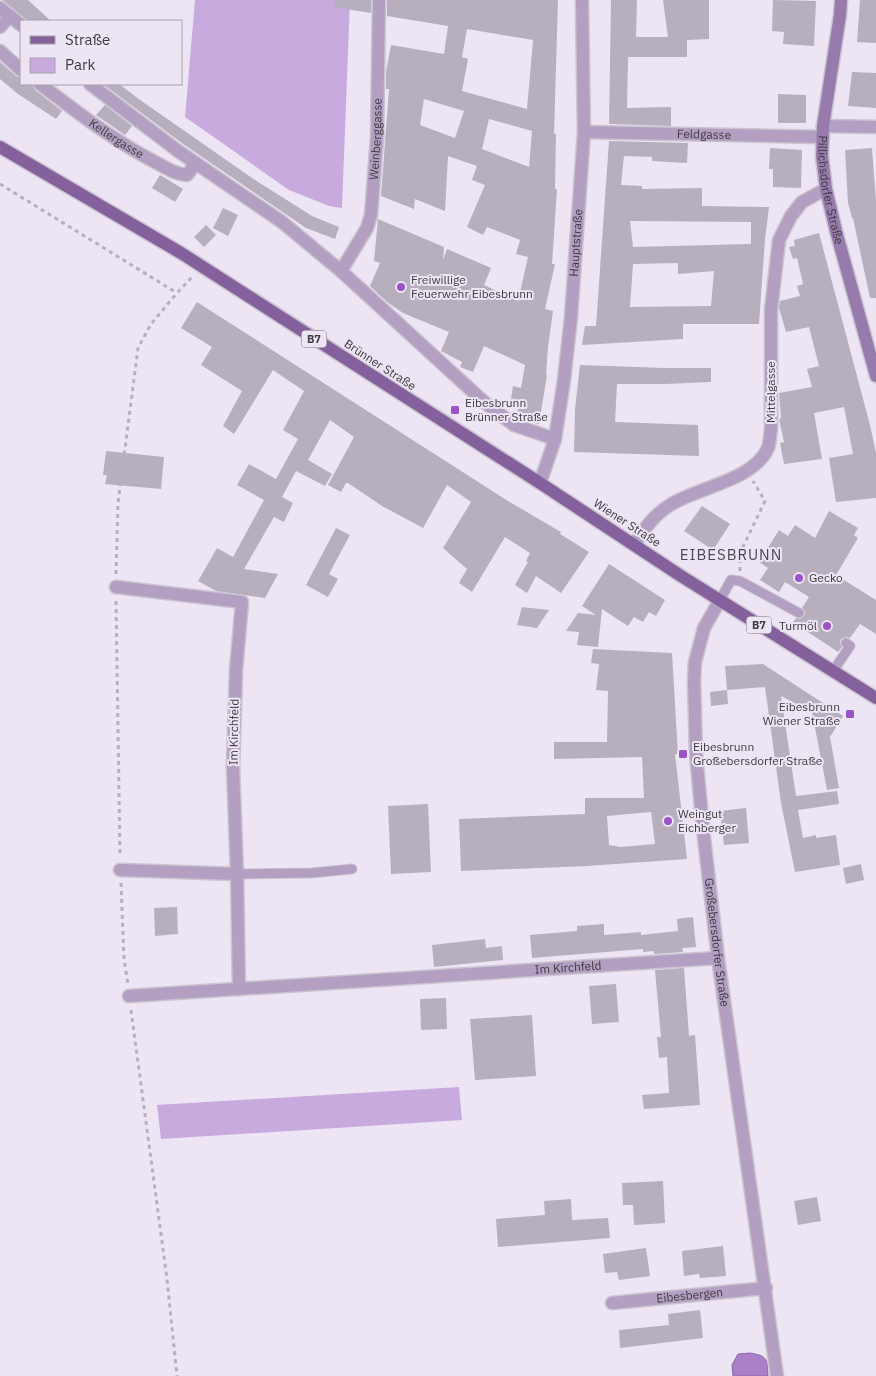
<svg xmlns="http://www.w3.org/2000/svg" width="876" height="1376" viewBox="0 0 876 1376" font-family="'IBM Plex Sans',sans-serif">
<rect width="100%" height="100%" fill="#ede5f4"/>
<path fill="#c8aadf" d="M 195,0 L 350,0 L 342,208 L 329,206 L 289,190 L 185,117 Z
M 459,1087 L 462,1120 L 161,1139 L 157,1105 Z"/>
<path fill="#ab7fc9" stroke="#8b6ba0" d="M 750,1353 C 768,1356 767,1359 768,1376 L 733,1376 L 732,1365 L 738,1354 Z"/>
<path fill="#b7afbd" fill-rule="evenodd" d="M 2,0 L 28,0 L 51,21 L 28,21 Z
M 335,0 L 371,0 L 371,13 L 334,7 Z
M 387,0 L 558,0 L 554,134 L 556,134 L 555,189 L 557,189 L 552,264 L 555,264 L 545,309 L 553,311 L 548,347 L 546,375 L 547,375 L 539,424 L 518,418 L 517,417 L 518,407 L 510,406 L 513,386 L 521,388 L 525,365 L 484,346 L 473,372 L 460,367 L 462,362 L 441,351 L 449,332 L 403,313 L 387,302 L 370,286 L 380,263 L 374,261 L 378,219 L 444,247 L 443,260 L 447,249 L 491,268 L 484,285 L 518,301 L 528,257 L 516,254 L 520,240 L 487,227 L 483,235 L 467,227 L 485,185 L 472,180 L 477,166 L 448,156 L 445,211 L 415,199 L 414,209 L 381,196 L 389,89 L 386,89 L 386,72 L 391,45 L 444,54 L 448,26 L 387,16 ZM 467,29 L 533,40 L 527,109 L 462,91 L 468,59 L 462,57 ZM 424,99 L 464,111 L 455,138 L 420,125 ZM 489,119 L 532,131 L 529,167 L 482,149 Z
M 611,0 L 637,0 L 636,37 L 668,37 L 663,0 L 709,0 L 709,39 L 687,40 L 687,57 L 628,57 L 627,108 L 671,107 L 671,126 L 609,124 Z
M 773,0 L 816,1 L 814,46 L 783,44 L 784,32 L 772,31 Z
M 860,0 L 876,0 L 876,43 L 857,42 Z
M 0,62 L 16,76 L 21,78 L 21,84 L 32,84 L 35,90 L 62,111 L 56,119 L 18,94 L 0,79 Z
M 852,72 L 876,73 L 876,108 L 848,106 Z
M 103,84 L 119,84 L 143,102 L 255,180 L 312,216 L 339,227 L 335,239 L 306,228 L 284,213 L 183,144 Z
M 778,94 L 806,95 L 806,123 L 778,123 Z
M 105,105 L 132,126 L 125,135 L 96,115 Z
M 609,141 L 688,143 L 687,163 L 652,161 L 652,157 L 624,156 L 621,185 L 642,186 L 642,189 L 702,188 L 702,206 L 769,207 L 765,239 L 759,324 L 683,324 L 683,339 L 582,345 L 585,326 L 596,326 ZM 630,221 L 751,222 L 751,244 L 633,247 ZM 678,263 L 678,274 L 714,271 L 711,306 L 630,307 L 633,264 Z
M 770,148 L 802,150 L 801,188 L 773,187 L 773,169 L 769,169 Z
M 872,148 L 876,201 L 876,298 L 870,298 L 853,218 L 852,218 L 848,203 L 845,150 Z
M 160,175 L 183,189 L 175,202 L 152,188 Z
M 223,208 L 238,215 L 228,236 L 213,228 Z
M 206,225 L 216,235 L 204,247 L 194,237 Z
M 819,233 L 870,425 L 876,453 L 876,498 L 836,502 L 829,458 L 853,454 L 844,407 L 814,413 L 822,459 L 784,464 L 780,443 L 784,442 L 779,419 L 781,418 L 779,393 L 812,387 L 807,369 L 819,366 L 809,327 L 786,332 L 779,308 L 780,301 L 800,296 L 797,286 L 803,284 L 797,258 L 793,259 L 789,247 L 795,246 L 794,240 Z
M 197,302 L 508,501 L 561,532 L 560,534 L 589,552 L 561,593 L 536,576 L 527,593 L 515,585 L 528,562 L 526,561 L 530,553 L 505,537 L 472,592 L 459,583 L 467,569 L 443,548 L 471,502 L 447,485 L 423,528 L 382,506 L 348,483 L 346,483 L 341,492 L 328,485 L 354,437 L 330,420 L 308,460 L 332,474 L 325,486 L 296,471 L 282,497 L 293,503 L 284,522 L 274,517 L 244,569 L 278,574 L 265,598 L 216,591 L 198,581 L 217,548 L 233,557 L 264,500 L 237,485 L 249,464 L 276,479 L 298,439 L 283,430 L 304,391 L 273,370 L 234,434 L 223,426 L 242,391 L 201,365 L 212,347 L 181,328 Z
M 580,365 L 665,368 L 711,368 L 711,382 L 665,384 L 617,384 L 615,422 L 698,425 L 699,456 L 574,452 L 575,409 Z
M 106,451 L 164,457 L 161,489 L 105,484 L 107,475 L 103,475 Z
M 702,506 L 730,524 L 713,550 L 684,531 Z
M 829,511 L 858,528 L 854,535 L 858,538 L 836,575 L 876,600 L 876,634 L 860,624 L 850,638 L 846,637 L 841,639 L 840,643 L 842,647 L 838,652 L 793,622 L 796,618 L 800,619 L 804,616 L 805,612 L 802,608 L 809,597 L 785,582 L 779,592 L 760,580 L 768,568 L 759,562 L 779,530 L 788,536 L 795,525 L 815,538 Z
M 336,528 L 350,535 L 329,574 L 338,579 L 328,597 L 306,585 Z
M 609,564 L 665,600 L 656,616 L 649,612 L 643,622 L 634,617 L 628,626 L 602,609 L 598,647 L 577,645 L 579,632 L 566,631 L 578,613 L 596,615 L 582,606 Z
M 522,607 L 549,610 L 537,628 L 517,625 Z
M 593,649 L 672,653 L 678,755 L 675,754 L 687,859 L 587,866 L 461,871 L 459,819 L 585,814 L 585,798 L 644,798 L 642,757 L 554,759 L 554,742 L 607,742 L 608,691 L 596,690 L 599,664 L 591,663 ZM 651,812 L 655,844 L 621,847 L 609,845 L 607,816 Z
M 763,664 L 843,716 L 830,737 L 839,788 L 827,790 L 812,712 L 781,696 L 796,796 L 837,791 L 839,804 L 798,810 L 803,838 L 816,835 L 816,838 L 836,835 L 840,865 L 795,872 L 781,803 L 765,687 L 727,690 L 725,666 Z
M 727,690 L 728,704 L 711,706 L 710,692 Z
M 428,804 L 431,872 L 391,874 L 388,806 Z
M 746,808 L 749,843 L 724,845 L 720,811 Z
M 861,864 L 864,880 L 846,884 L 843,868 Z
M 177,907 L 178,934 L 155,936 L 154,908 Z
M 693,917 L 696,947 L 682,948 L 683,952 L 654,954 L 654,951 L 643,952 L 643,949 L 532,958 L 530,935 L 577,931 L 577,926 L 604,924 L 604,935 L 641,932 L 641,935 L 678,931 L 677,919 Z
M 485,939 L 486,948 L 502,946 L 503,960 L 434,967 L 432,945 Z
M 684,968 L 689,1036 L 695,1035 L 700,1105 L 644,1109 L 642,1095 L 669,1093 L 667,1057 L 659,1058 L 657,1037 L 661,1037 L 655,970 Z
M 616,984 L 619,1022 L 592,1024 L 589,986 Z
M 446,998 L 447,1029 L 421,1030 L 420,999 Z
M 532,1015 L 536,1076 L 475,1080 L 470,1019 Z
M 663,1181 L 665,1223 L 634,1225 L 633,1205 L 623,1205 L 622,1183 Z
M 817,1197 L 821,1221 L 798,1225 L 794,1201 Z
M 571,1199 L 572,1220 L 608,1218 L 610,1238 L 498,1247 L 496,1219 L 545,1215 L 544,1201 Z
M 723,1246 L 726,1276 L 700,1278 L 699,1274 L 684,1276 L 682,1251 Z
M 646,1248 L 650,1276 L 619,1280 L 617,1272 L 605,1273 L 603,1254 Z
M 700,1310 L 703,1338 L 620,1348 L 619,1330 L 669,1325 L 668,1314 Z"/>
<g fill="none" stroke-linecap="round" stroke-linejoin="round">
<defs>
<path id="service" d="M 720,600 L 731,580 L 740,581 L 799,613
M 833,671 L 850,646 L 846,643
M 237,874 L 311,873 L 352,869"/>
<g id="minor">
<path d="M 0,8 L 21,25"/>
<path d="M 0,27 L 10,16"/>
<path d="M 0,51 L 21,70"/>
<path id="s1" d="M 40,84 C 77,112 114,141 155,162 C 166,168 175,174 187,175 L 196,163"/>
<path d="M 90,84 L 178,151 L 282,222 L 341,271 L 483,401 L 514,425 L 555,439"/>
<path d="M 823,126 L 876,127"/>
<path id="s2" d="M 584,132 L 823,137"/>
<path id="s3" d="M 341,271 L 367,228 L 371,215 L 377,138 L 379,0"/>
<path id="s4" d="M 540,483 L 555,439 L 564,380 L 571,317 L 584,132 L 582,0"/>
<path d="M 634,545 C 644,529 654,515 670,505 C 698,487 753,481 768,448 C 770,442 770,435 771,429 L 771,310 L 779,240 L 791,216 L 802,202 L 826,189"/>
<path d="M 116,587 L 242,602 L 236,670 L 233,768 L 237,874 L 239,989"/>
<path d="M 120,870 L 237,874"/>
<path id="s5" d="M 129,996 L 718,958"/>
<path id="s6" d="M 612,1303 L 766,1288"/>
</g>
<g id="tertiary">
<path id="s7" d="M 720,600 L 704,628 L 695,662 L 694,680 L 696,754 L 703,829 L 718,958 L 777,1376"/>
</g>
<g id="secondary">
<path id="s8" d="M 841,0 L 840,15 L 823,126 L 822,156 L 826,189 L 836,231 L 876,376"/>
</g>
<path id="primary" d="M 0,147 L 181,253 L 540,483 L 681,576 L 876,698"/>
</defs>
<use href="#service" stroke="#cac3d0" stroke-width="11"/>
<use href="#minor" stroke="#cac3d0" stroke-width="15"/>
<use href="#tertiary" stroke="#cac3d0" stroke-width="15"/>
<use href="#secondary" stroke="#cac3d0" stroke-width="15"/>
<use href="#primary" stroke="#cac3d0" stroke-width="15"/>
<path stroke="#b6b0bc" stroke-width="3" stroke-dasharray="4 4" stroke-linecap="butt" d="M 0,184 L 177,293
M 740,571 L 740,553 L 765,501 L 753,481
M 116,574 L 118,503 L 138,348 L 151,324 L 177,293 L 193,276
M 116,601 L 120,857
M 121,883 L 124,959 L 128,984
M 131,1010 L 167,1279 L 177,1376"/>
<use href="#service" stroke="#b29fc1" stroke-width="9"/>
<use href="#minor" stroke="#b29fc1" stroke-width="12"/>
<use href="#tertiary" stroke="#b29fc1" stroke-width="12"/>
<use href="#secondary" stroke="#977bac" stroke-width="12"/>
<use href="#primary" stroke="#84619d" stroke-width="12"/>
</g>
<g fill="#9b53c7" stroke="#ede5f4" stroke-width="2">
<circle cx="401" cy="287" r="5"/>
<rect x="450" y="405" width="10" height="10" rx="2.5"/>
<circle cx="799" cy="578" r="5"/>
<circle cx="827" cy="626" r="5"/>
<rect x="845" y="709" width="10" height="10" rx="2.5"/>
<rect x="678" y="749" width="10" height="10" rx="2.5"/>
<circle cx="668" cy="821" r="5"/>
</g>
<g text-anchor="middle" stroke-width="4" stroke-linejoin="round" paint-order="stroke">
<g fill="#ede5f4" stroke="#736e77" stroke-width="1">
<rect x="301.5" y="330.5" width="25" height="17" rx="4"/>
<rect x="746.5" y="616.5" width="25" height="17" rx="4"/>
</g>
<g font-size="11" font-weight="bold" fill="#3f3b41">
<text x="314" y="343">B7</text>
<text x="759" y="629">B7</text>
</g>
<g font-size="12" fill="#3f3b41" stroke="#ede5f4">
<text dy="4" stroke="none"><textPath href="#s2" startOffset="120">Feldgasse</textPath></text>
<text dy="4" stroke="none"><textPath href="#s1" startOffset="94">Kellergasse</textPath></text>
<text dy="4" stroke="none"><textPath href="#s3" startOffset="140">Weinberggasse</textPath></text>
<text dy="4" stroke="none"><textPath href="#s8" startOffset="192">Pillichsdorfer Straße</textPath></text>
<text dy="4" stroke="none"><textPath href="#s4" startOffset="244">Hauptstraße</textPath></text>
<text transform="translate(380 365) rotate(33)" y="4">Brünner Straße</text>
<text transform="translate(771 392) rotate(-90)" y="4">Mittelgasse</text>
<text transform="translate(627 523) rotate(33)" y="4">Wiener Straße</text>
<text transform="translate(234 732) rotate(-89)" y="4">Im Kirchfeld</text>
<text dy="4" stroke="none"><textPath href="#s7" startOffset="349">Großebersdorfer Straße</textPath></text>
<text dy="4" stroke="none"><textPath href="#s5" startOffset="440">Im Kirchfeld</textPath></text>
<text dy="4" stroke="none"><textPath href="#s6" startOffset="78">Eibesbergen</textPath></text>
</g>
<g font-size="12" fill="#3f3b41" stroke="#ede5f4" text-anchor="start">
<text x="411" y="284">Freiwillige<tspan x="411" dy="14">Feuerwehr Eibesbrunn</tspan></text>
<text x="465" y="407">Eibesbrunn<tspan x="465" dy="14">Brünner Straße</tspan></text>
<text x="809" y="582">Gecko</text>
<text x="817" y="630" text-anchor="end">Turmöl</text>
<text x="840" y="711" text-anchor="end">Eibesbrunn<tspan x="840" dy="14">Wiener Straße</tspan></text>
<text x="693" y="751">Eibesbrunn<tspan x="693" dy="14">Großebersdorfer Straße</tspan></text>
<text x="678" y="818">Weingut<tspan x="678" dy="14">Eichberger</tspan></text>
</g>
<g font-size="15" letter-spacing="1" fill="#4d4652" stroke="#ede5f4">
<text x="731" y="560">EIBESBRUNN</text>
</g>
</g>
<rect x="20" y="20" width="162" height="65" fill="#ede5f4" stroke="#a7a1ac"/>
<rect x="30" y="36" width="25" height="8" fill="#84619d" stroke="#a7a1ac"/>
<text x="65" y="45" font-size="15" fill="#3f3b41">Straße</text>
<rect x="30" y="58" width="25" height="15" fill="#c8aadf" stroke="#a7a1ac"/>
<text x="65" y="70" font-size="15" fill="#3f3b41">Park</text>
</svg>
